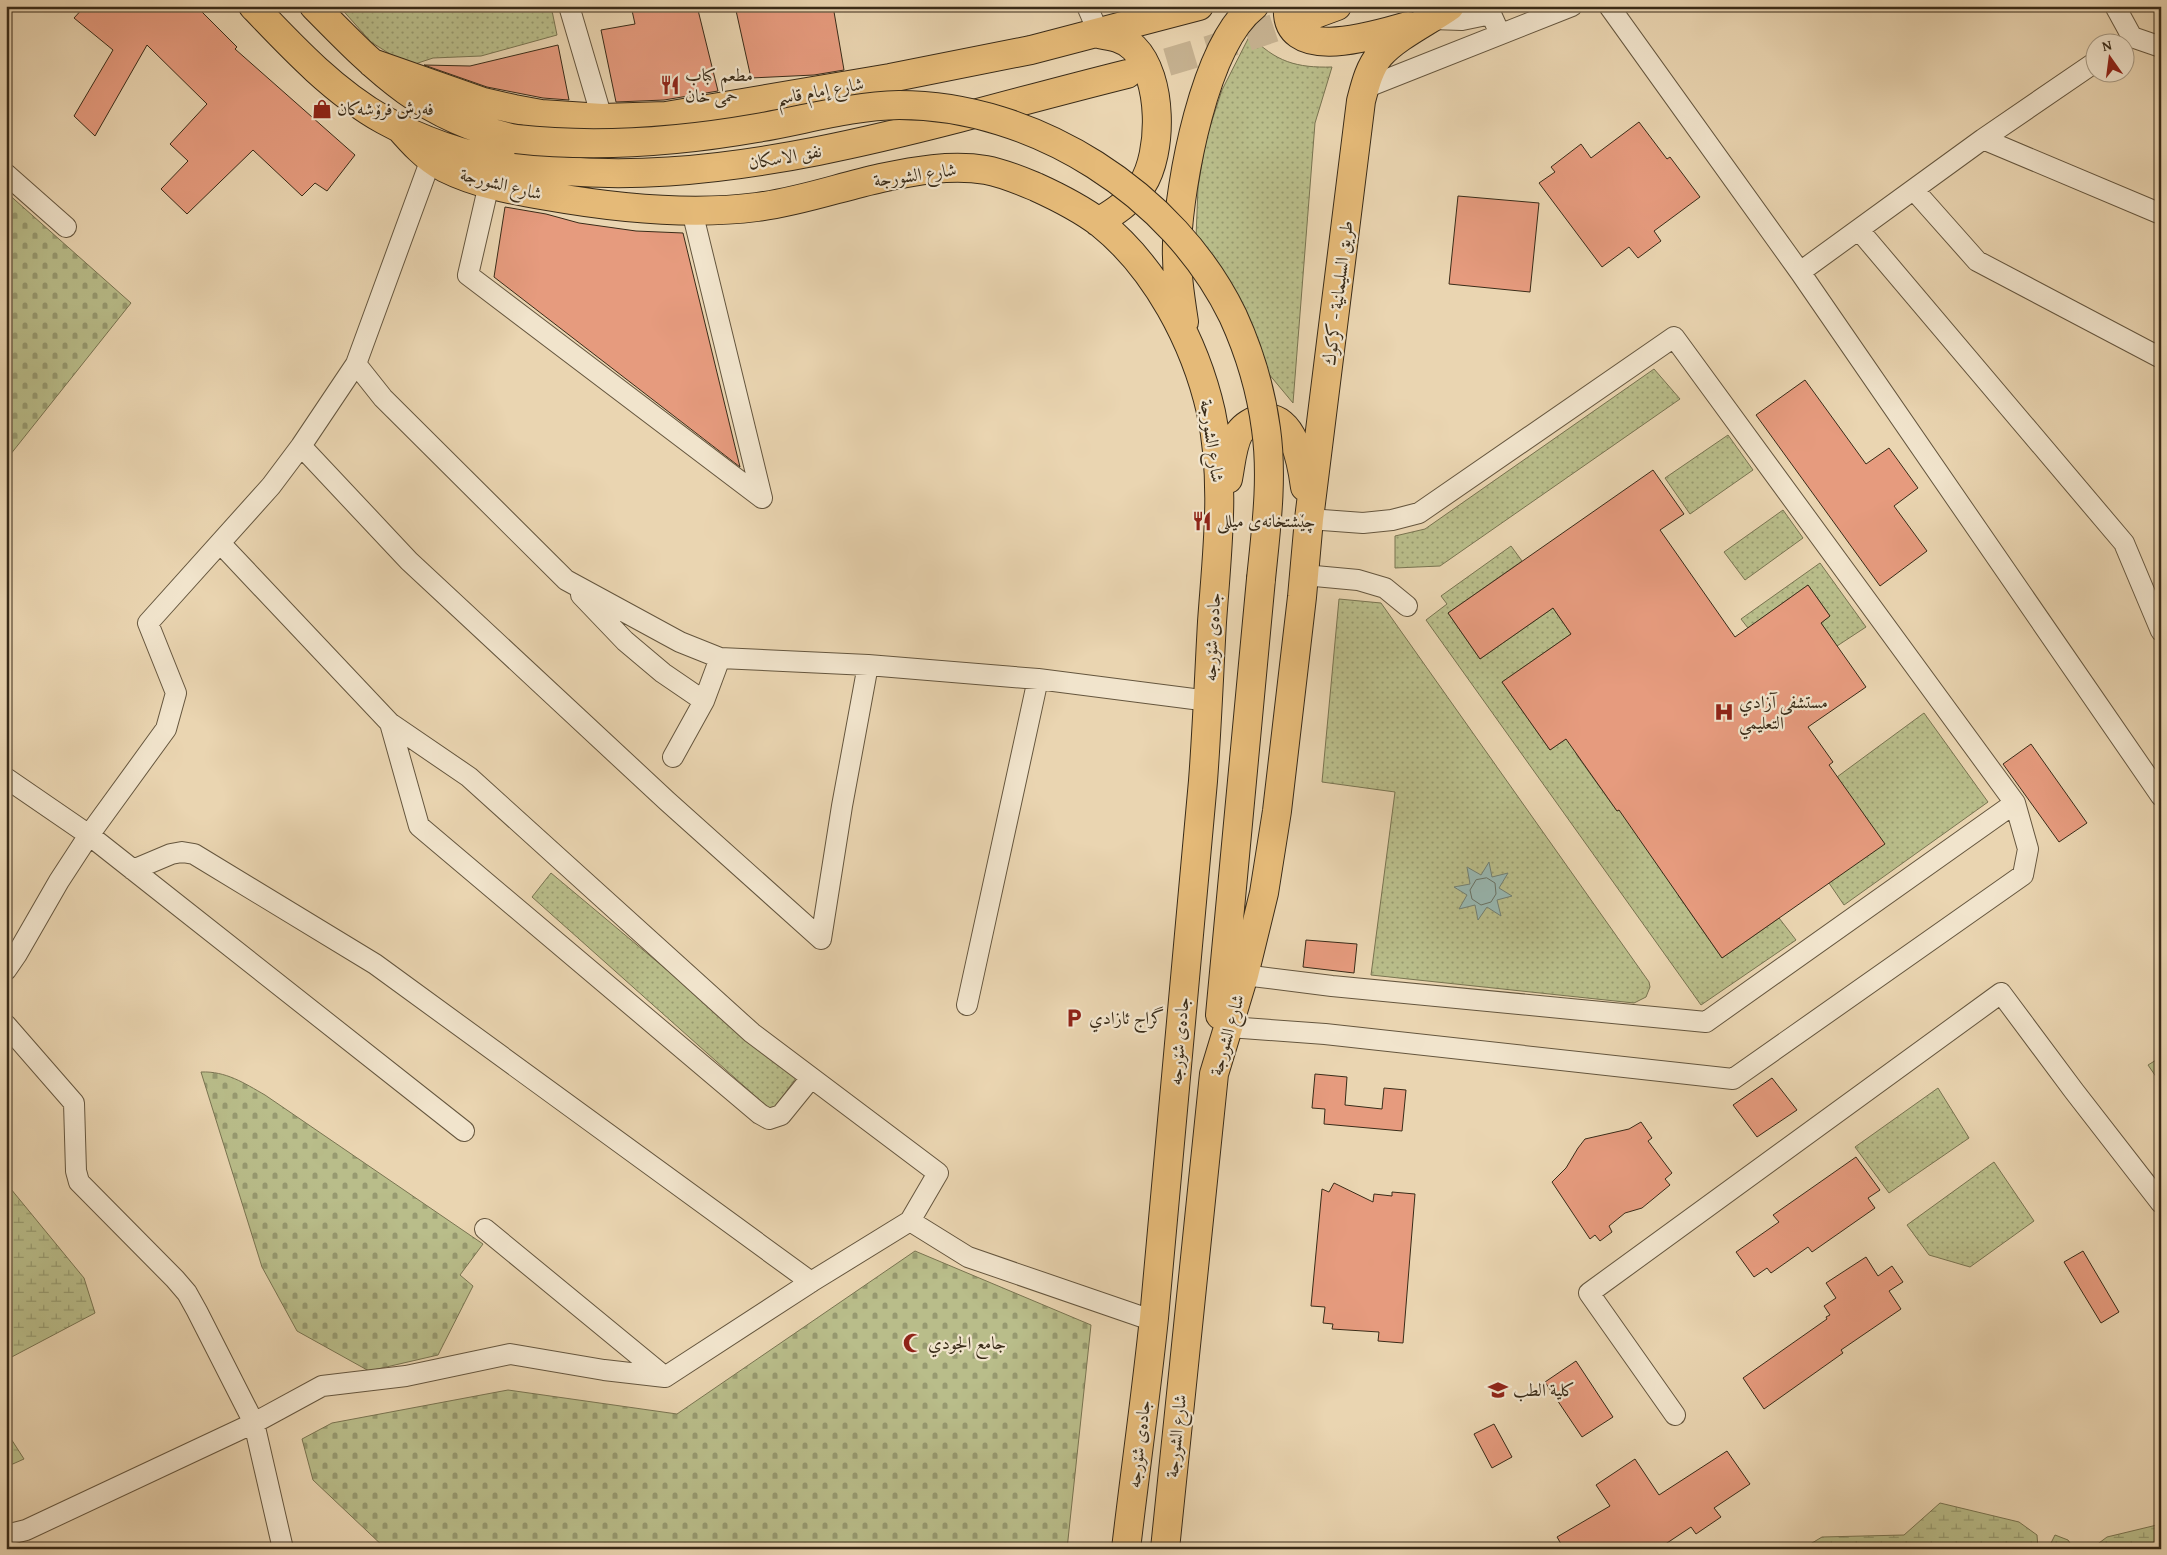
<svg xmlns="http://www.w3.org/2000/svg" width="2167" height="1555" viewBox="0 0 2167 1555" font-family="'Gentium Book Plus',Amiri,serif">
<defs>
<pattern id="wetland-marsh" width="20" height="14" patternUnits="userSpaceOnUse" patternTransform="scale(1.25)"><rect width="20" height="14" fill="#b9bd8a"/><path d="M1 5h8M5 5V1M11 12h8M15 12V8" fill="none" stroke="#979a70"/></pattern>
<pattern id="cemetery-stones" width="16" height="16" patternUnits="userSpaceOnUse" patternTransform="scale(1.25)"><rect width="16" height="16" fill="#b9bd8a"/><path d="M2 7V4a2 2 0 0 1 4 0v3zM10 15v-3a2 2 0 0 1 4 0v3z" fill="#979a70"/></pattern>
<pattern id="garden-dots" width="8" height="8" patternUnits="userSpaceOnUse" patternTransform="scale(1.25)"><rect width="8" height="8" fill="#b9bd8a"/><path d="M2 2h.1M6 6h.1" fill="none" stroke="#979a70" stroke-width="1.8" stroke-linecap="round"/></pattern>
</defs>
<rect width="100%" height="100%" fill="#ead5b1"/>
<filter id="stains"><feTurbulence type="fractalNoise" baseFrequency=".004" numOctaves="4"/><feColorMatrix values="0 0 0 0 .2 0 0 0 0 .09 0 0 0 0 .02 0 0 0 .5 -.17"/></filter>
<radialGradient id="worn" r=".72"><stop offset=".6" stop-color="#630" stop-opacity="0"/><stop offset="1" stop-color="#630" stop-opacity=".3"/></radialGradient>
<path fill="url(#wetland-marsh)" stroke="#797451" d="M 6,1183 L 84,1278 L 95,1313 L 6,1360 Z
M 6,1431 L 24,1459 L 6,1467 Z
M 1940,1503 L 2019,1522 L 2037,1535 L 2038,1549 L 1802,1549 L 1822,1537 L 1904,1535 Z
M 2161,1524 L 2161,1549 L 2091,1549 L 2107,1537 Z
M 2055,1535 L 2068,1540 L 2074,1549 L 2048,1549 Z"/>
<path fill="url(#cemetery-stones)" stroke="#797451" d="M 6,192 L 131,303 L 6,460 Z
M 201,1072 C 226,1071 244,1083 265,1095 L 483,1244 L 460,1275 L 473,1286 L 438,1355 L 369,1371 L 297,1331 L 262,1267 Z
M 915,1251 L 1091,1325 L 1067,1549 L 386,1549 L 313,1480 L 302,1439 L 332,1423 L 508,1390 L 677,1414 Z"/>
<path fill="#b9bd8a" stroke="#797451" d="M 2161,1057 L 2161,1084 L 2148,1065 Z"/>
<path fill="url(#garden-dots)" stroke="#797451" d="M 339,6 L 551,6 L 557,35 L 481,56 L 433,58 L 409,66 L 371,42 Z
M 1250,35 C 1275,62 1297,68 1332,67 L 1315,123 L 1293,403 L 1263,367 L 1196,238 L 1198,187 L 1206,139 L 1222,90 Z
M 1654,369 L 1680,399 L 1440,566 L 1395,568 L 1395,536 L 1425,529 Z
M 1728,435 L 1753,470 L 1690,514 L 1665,478 Z
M 1783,510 L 1803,538 L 1745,580 L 1724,552 Z
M 1511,546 L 1522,561 L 1448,613 L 1480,659 L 1553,608 L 1571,634 L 1502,682 L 1550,750 L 1608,710 L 1576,754 L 1617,811 L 1677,768 L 1739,852 L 1678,895 L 1722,958 L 1779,918 L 1796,940 L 1701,1005 L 1426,620 L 1447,604 L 1441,596 Z
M 1820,563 L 1866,627 L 1837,646 L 1821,623 L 1830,616 L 1808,585 L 1748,628 L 1741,619 Z
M 1339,599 L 1381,603 L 1649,982 L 1650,987 L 1646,997 L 1634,1003 L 1371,975 L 1395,792 L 1322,782 Z
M 1924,713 L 1988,802 L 1844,905 L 1829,883 L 1837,777 Z
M 551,873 L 796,1078 L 772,1111 L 532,897 Z
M 1938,1088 L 1969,1138 L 1889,1193 L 1855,1147 Z
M 1994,1162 L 2034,1221 L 1970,1267 L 1929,1255 L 1907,1225 Z"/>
<path fill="#98b8b2" stroke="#728074" d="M 1489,862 L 1492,877 L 1508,873 L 1499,888 L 1512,896 L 1497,900 L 1501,916 L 1487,907 L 1478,920 L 1475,905 L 1459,909 L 1467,895 L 1454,887 L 1470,884 L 1467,867 L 1481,875 Z"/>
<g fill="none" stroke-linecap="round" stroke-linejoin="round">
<path stroke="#687265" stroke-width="1" d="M 1487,878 L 1495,883 L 1496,894 L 1491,902 L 1481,905 L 1472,899 L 1470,890 L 1476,880 Z"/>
</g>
<path fill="#e69b7e" stroke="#392b18" d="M 85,6 L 196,6 L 237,47 L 235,49 L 355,155 L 327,191 L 315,183 L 302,196 L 253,150 L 187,214 L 161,189 L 188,161 L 170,144 L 207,104 L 147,45 L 95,136 L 74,116 L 113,50 L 74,18 Z
M 631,6 L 697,6 L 718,91 L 664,100 L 616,102 L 601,30 L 635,24 Z
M 735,6 L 833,6 L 844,70 L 814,75 L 751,78 Z
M 558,45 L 569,100 L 543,98 L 487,87 L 424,65 L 470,66 Z
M 1639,122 L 1667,159 L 1670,157 L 1700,197 L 1654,231 L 1661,241 L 1638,258 L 1629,247 L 1602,267 L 1539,183 L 1555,172 L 1551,167 L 1581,144 L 1591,158 Z
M 1458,196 L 1539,203 L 1530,292 L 1449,284 Z
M 505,207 L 546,214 L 579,223 L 636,231 L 683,233 L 740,467 L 494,277 Z
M 1805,380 L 1866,464 L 1889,448 L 1918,488 L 1894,506 L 1927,551 L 1880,586 L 1756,415 Z
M 1653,470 L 1684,514 L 1660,530 L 1735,637 L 1808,585 L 1830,616 L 1821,623 L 1866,687 L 1808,727 L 1833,762 L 1829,765 L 1885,844 L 1722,958 L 1619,810 L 1617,811 L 1566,739 L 1550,750 L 1502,682 L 1571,634 L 1553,608 L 1480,659 L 1448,613 Z
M 2031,744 L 2087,823 L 2059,842 L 2003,764 Z
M 1306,940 L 1357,944 L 1354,973 L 1303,967 Z
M 1315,1074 L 1347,1077 L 1345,1105 L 1382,1109 L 1384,1088 L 1406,1090 L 1402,1131 L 1324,1124 L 1325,1109 L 1312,1108 Z
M 1772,1078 L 1797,1110 L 1757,1137 L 1733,1105 Z
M 1641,1122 L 1652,1138 L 1648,1141 L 1672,1173 L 1665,1179 L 1670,1185 L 1642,1208 L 1625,1213 L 1609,1226 L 1612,1232 L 1600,1241 L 1595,1235 L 1590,1239 L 1552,1182 L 1566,1168 L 1578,1148 L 1585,1139 L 1629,1129 Z
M 1856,1157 L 1880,1190 L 1868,1198 L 1875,1208 L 1812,1252 L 1808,1247 L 1771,1273 L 1767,1268 L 1754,1277 L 1736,1252 L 1779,1222 L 1773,1215 Z
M 1334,1183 L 1373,1202 L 1374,1194 L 1392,1196 L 1392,1192 L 1415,1194 L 1403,1343 L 1378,1341 L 1379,1332 L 1332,1329 L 1333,1324 L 1323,1323 L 1325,1307 L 1311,1306 L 1322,1189 L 1329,1192 Z
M 2083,1251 L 2119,1312 L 2101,1323 L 2064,1262 Z
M 1866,1257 L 1878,1276 L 1892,1266 L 1903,1282 L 1889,1291 L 1901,1309 L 1841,1350 L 1843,1353 L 1764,1409 L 1743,1378 L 1827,1319 L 1826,1317 L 1830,1315 L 1824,1306 L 1836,1298 L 1826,1283 Z
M 1576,1361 L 1613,1417 L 1582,1437 L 1545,1382 Z
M 1494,1424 L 1512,1457 L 1492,1468 L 1474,1434 Z
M 1727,1451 L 1750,1484 L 1714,1508 L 1721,1517 L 1696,1534 L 1691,1527 L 1658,1549 L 1564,1549 L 1557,1537 L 1610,1506 L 1596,1485 L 1635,1459 L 1659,1495 Z"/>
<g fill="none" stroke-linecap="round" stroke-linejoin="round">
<path stroke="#c7b392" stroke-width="28" stroke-dasharray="28 14" stroke-linecap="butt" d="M 1127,74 L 1208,50 L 1307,17"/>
<defs>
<path id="street" d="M 569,6 L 602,118
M 1087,6 L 1099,34
M 1609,6 L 1800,272 L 2161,796
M 2115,6 L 2132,37 L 2161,47
M 1432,19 L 1462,20 L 1491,14 L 1500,34
M 1365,88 L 1572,6
M 1983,139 L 2161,214
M 6,174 L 66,227
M 489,184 L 468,275 L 762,498
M 1914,190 L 1977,261 L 2161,358
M 692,211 L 762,498
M 1859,230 L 2124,543 L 2161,631
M 1800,272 L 1983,139 L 2094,63
M 356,364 L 383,398 L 566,580 L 680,642 L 720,658 L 868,665 L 1038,679 L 1209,701
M 301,446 L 409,561 L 667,801 L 821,939
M 1304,575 L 1358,580 L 1385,588 L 1407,606
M 581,595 L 625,641 L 663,673 L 704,701
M 390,723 L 419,826 L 760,1114 L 769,1119 L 781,1115 L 811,1078
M 673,757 L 704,701 L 720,658
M 6,778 L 89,835 L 464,1131
M 133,870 L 171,854 L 182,852 L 194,854 L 375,964 L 811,1282
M 821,939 L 842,806 L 868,665
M 6,970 L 17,954 L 59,881 L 89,835 L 166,729 L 176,693 L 148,623 L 271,486 L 301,446 L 356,364 L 431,159
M 1244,975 L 1332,986 L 1706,1022 L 2015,803
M 967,1005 L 1038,679
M 6,1025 L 74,1103 L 76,1171 L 79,1182 L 175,1279 L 187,1293 L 197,1311 L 254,1423 L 283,1549
M 1229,1027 L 1325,1034 L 1733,1079 L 2023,875 L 2028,849 L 2015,803 L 1674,337 L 1419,513 L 1392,520 L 1363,523 L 1309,519
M 910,1221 L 968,1257 L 1154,1321
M 485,1229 L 665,1377
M 1675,1415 L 1589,1293 L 2001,993 L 2074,1091 L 2161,1203
M 6,1535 L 26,1530 L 254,1423 L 322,1386 L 406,1376 L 510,1354 L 604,1370 L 665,1377 L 811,1282 L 910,1221 L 938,1173 L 752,1033 L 469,777 L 390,723 L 220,543"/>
<path id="primary" d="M 253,6 C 292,47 334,92 384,120 C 554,214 781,164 959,118 C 1015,103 1071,88 1127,74
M 314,6 C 379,72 423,118 516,139
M 1288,6 C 1283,66 1379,34 1408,26
M 1307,17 L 1337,6
M 372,63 L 483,102 L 514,109 L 541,114 L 602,118 L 666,116 L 890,78 L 1031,50 L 1199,6
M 398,126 C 412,142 426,158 445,168 C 477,184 512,190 547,196 C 615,208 688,216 757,207 C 799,202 840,187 881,178 C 914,171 951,164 986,170 C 1003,173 1019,180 1036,187 C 1058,197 1080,208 1100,223 C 1156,268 1195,342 1211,412 C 1226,481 1217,552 1212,622 C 1209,675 1207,728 1203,781 C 1188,960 1172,1139 1154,1318 C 1146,1395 1135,1472 1126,1549
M 1098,222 C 1115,212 1130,202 1142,185 C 1163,153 1163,77 1134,48 C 1124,38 1111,36 1099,34
M 1184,322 C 1180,296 1176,270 1177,243 C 1180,182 1204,45 1254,6
M 1228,479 C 1231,464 1232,446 1239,433 C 1244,426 1253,420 1262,419 C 1294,413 1302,465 1305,487
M 1220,1015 L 1261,579
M 1165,1549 L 1214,1074 L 1244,975 L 1264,893 L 1277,811 L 1302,597 L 1309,519 L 1361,101 C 1365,86 1369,68 1380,55 C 1397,36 1429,21 1450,6"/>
</defs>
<use href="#street" stroke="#65563e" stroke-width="22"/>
<use href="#primary" stroke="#392b18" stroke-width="30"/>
<use href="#street" stroke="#f1e4cc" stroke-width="20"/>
<use href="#primary" stroke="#e5ba78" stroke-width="28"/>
<defs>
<path id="primary-bridge" d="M 516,139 C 596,148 677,142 757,128 C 805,120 850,106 899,105 C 1035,105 1174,194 1233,316 C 1249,351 1261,391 1266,429 C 1273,478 1266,530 1261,579"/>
</defs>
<use href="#primary-bridge" stroke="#392b18" stroke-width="30" stroke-linecap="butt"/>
<use href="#primary-bridge" stroke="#e5ba78" stroke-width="28"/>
</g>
<defs>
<symbol id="restaurant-bare" viewBox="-9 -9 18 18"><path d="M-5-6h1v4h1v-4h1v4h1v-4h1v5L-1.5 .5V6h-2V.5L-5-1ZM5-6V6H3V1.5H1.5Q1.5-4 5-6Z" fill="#8f2418" stroke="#f1e4cc" stroke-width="2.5" paint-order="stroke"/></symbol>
<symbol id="shop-bare" viewBox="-9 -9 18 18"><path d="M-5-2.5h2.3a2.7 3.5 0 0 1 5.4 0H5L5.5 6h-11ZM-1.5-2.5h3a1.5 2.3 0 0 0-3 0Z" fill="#8f2418" stroke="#f1e4cc" stroke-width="2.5" paint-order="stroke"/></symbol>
<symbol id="hospital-bare" viewBox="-9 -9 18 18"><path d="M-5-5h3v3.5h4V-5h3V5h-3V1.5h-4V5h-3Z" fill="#8f2418" stroke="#f1e4cc" stroke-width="2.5" paint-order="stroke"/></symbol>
<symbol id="parking-bare" viewBox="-9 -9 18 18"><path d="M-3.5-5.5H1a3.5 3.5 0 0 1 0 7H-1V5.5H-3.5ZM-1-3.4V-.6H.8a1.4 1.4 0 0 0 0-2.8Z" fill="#8f2418" stroke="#f1e4cc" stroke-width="2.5" paint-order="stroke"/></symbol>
<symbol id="mosque-bare" viewBox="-9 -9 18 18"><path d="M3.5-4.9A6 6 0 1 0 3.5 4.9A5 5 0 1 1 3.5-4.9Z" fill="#8f2418" stroke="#f1e4cc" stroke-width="2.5" paint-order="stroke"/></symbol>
<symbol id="university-bare" viewBox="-9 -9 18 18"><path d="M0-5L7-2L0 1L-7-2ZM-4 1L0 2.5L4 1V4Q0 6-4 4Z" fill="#8f2418" stroke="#f1e4cc" stroke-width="2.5" paint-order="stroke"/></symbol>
</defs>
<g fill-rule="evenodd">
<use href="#restaurant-bare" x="656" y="71" width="28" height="28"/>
<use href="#shop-bare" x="308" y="95" width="28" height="28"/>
<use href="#restaurant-bare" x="1188" y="507" width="28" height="28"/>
<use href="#hospital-bare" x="1710" y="698" width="28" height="28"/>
<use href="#parking-bare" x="1060" y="1004" width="28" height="28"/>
<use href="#mosque-bare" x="899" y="1329" width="28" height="28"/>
<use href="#university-bare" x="1484" y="1376" width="28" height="28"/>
</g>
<g text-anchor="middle" stroke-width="4.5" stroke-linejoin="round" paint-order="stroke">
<g font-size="18" fill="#392b18" stroke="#f1e4cc" text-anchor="start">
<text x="685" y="81">مطعم كباب<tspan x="685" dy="21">حمى خان</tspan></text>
<text x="337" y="115">فەرش فرۆشەکان</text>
<text x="1217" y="527">چێشتخانەی میللی</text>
<text x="1739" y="708">مستشفى آزادي<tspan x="1739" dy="21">التعليمي</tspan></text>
<text x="1089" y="1024">گراج ئازادي</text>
<text x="928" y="1349">جامع الجودي</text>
<text x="1513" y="1396">كلية الطب</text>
</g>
<g font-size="18" fill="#392b18" stroke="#f1e4cc">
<text transform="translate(820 91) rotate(-10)" y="6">شارع إمام قاسم</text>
<text transform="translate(785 157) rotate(-10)" y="6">نفق الاسكان</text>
<text transform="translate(915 175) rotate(-8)" y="6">شارع الشورجة</text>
<text transform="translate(501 184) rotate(14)" y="6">شارع الشورجة</text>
<text transform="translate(1338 293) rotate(-83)" y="6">طريق السليمانية - كركوك</text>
<text transform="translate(1212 441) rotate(82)" y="6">شارع الشورجة</text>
<text transform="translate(1212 637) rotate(-87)" y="6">جادەی شۆرجە</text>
<text transform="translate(1227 1035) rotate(-74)" y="6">شارع الشورجة</text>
<text transform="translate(1179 1041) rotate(-85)" y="6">جادەی شۆرجە</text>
<text transform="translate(1176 1436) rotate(-84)" y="6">شارع الشورجة</text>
<text transform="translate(1139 1444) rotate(-83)" y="6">جادەی شۆرجە</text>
</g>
</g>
<rect width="2167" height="1555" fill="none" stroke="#ead5b1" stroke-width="25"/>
<rect x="8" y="8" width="2152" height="1540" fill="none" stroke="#392b18" stroke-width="2.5"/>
<rect x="12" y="12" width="2142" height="1530" fill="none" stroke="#392b18"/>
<g transform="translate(2110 58) rotate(346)"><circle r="24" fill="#f1e4cc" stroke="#a79a84"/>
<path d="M0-4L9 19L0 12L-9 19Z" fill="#8f2418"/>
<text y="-8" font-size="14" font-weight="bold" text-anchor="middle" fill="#392b18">N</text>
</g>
<rect width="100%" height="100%" filter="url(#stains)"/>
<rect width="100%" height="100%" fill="url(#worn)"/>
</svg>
